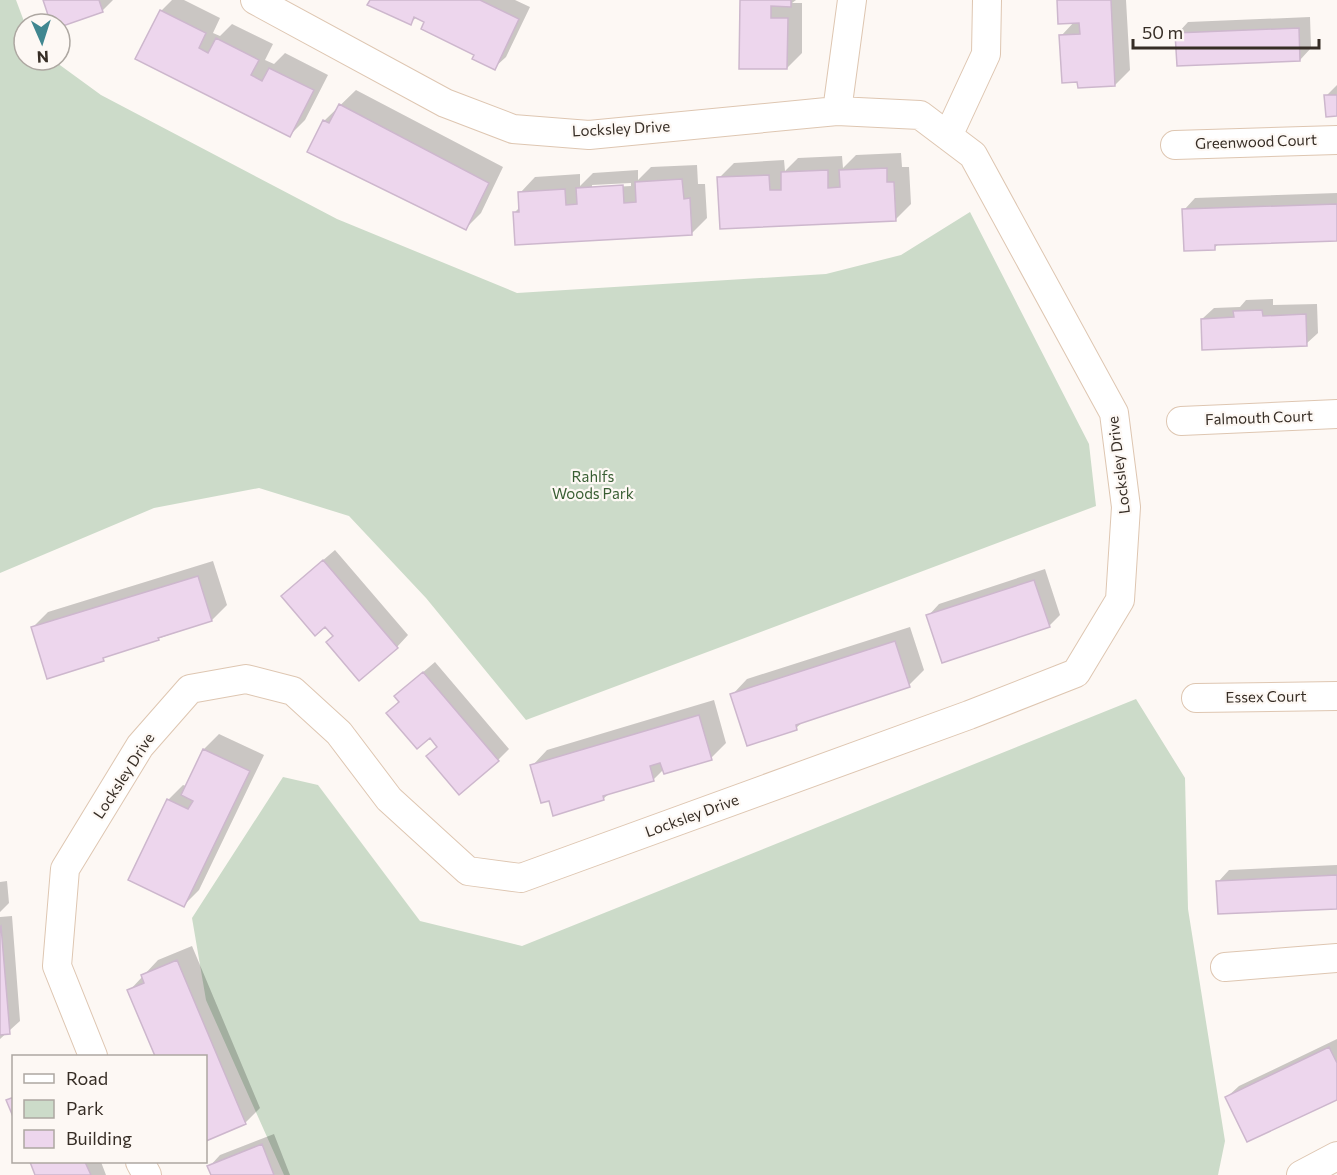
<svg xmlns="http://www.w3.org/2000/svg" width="1337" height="1175" viewBox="0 0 1337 1175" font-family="Commissioner,sans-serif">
<rect width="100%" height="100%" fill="#fdf8f4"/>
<path fill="#ccdbc9" d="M 0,0 L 16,0 L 25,24 L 24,60 L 53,60 L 101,95 L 337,219 L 517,293 L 826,274 L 901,255 L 970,212 L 1089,444 L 1096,506 L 526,720 L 426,598 L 349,516 L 259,488 L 154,508 L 0,573 Z
M 1136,699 L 1185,778 L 1188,909 L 1225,1141 L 1218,1175 L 284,1175 L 206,1000 L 192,918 L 283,777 L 318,785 L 420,921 L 522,946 Z"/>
<path fill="#0003" fill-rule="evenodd" d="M 44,0 L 113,0 L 102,11 L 60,25 L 52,24 Z
M 172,0 L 184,0 L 220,18 L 213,33 L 220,36 L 232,24 L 273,44 L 265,60 L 274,64 L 285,53 L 328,75 L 305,120 L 290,135 L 137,58 L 161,11 Z
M 371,0 L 515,0 L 530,7 L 506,57 L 494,68 L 426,21 L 417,17 L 410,23 Z
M 741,0 L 796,0 L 792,3 L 802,3 L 802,53 L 787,68 Z
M 1058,0 L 1126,0 L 1130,70 L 1115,85 L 1061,36 L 1075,21 Z
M 1310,17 L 1311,48 L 1300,60 L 1177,34 L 1188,22 Z
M 1337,85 L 1337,115 L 1326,96 Z
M 356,90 L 503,167 L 481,213 L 466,228 L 324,121 Z
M 901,153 L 902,167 L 909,167 L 911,204 L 895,220 L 719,178 L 734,163 L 784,160 L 785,171 L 798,158 L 842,156 L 843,168 L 856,155 Z
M 697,165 L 698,184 L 705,184 L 707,218 L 692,233 L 514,213 L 520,207 L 520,193 L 535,177 L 580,174 L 580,186 L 593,173 L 638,170 L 638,180 L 651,167 ZM 631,183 L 631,186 L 592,188 L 592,185 Z
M 1337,193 L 1337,239 L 1220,243 L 1214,248 L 1184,210 L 1195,198 Z
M 1273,299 L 1273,305 L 1317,304 L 1318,333 L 1306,344 L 1202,319 L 1214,308 L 1240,307 L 1246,300 Z
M 335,550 L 408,635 L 397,647 L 334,636 L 294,585 Z
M 213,561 L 227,605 L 212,620 L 48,677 L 33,627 L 48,612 Z
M 1045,569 L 1060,615 L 1049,626 L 928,616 L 939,604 Z
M 910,627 L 924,670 L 909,685 L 804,721 L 796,728 L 732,695 L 747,679 Z
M 435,662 L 509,749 L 498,760 L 428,756 L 438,746 L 430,736 L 388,713 L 400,700 L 408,685 Z
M 714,700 L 726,743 L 711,758 L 664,769 L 653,780 L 610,793 L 603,799 L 550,799 L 532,766 L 547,750 Z
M 219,734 L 264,755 L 199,890 L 184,905 L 168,800 L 183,785 L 186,786 L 204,749 Z
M 1337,865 L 1337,907 L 1218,882 L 1229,870 Z
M 7,881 L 9,903 L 0,912 L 0,882 Z
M 12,916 L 20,1021 L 0,1039 L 0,917 Z
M 192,946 L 260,1108 L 245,1123 L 206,1140 L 206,1056 L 156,1056 L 129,991 L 158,960 Z
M 1337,1039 L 1337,1098 L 1227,1097 L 1239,1086 Z
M 274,1134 L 290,1175 L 212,1175 L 209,1167 L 220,1155 Z
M 32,1162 L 101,1162 L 106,1175 L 37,1175 Z"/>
<path fill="#edd6ed" stroke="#cdb7cd" stroke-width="1.5" d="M 43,0 L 99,0 L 103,12 L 60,27 L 60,24 L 51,24 Z
M 370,0 L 480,0 L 519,19 L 495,70 L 472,59 L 474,55 L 421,29 L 424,22 L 414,17 L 411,25 L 367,5 Z
M 740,0 L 791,0 L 791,7 L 771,6 L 771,18 L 788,18 L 787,69 L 739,69 Z
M 1057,0 L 1111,0 L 1115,86 L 1078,88 L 1077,82 L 1062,83 L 1059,35 L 1080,34 L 1079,23 L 1058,24 Z
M 160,10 L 206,33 L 199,48 L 208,53 L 216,38 L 259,60 L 251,75 L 262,81 L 269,68 L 314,90 L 290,137 L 135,59 Z
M 1299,28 L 1300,61 L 1177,66 L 1175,33 Z
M 1324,95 L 1337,95 L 1337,116 L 1326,117 Z
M 339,104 L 489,183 L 466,230 L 307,152 L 323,120 L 329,123 Z
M 887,168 L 887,182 L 894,182 L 896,221 L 720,229 L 717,177 L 769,175 L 770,190 L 781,190 L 781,172 L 828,170 L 828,188 L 840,187 L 839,170 Z
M 682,179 L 684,199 L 690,198 L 692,235 L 515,245 L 513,212 L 519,212 L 518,192 L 565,189 L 566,205 L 577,204 L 576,188 L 623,185 L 624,203 L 636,202 L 635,182 Z
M 1337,204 L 1337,241 L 1215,245 L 1215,250 L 1184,251 L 1182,209 Z
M 1262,310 L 1263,316 L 1306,314 L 1307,346 L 1202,350 L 1201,319 L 1234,317 L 1233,311 Z
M 323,560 L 398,648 L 359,681 L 326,642 L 333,636 L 325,627 L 315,636 L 281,596 Z
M 198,576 L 212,621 L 158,638 L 159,640 L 103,658 L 104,661 L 47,679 L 31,627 Z
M 1034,580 L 1050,627 L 942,663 L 926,615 Z
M 895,641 L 910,687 L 796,725 L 797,730 L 747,746 L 730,694 Z
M 423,672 L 499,761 L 459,795 L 426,756 L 437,747 L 430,738 L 417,749 L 386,713 L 399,702 L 394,696 Z
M 699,715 L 712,760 L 664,774 L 660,763 L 650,766 L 654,781 L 603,796 L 604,800 L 553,816 L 549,801 L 541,803 L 530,765 Z
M 203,749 L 250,771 L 184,907 L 128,880 L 167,799 L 188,809 L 193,801 L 181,795 Z
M 1337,875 L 1337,909 L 1218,914 L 1216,881 Z
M 1,926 L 10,1034 L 0,1035 L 0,927 Z
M 177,960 L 246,1124 L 206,1141 L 206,1056 L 155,1056 L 127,990 L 144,983 L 141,975 Z
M 1329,1047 L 1337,1063 L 1337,1100 L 1247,1142 L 1225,1097 Z
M 14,1097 L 14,1119 L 6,1100 Z
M 262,1144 L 274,1175 L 211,1175 L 207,1166 Z
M 30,1162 L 85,1162 L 91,1175 L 35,1175 Z"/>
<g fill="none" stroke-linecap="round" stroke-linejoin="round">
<defs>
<path id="minor" d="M 837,111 L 852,0
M 948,136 L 986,54 L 987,0
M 1175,145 L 1337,140
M 1181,421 L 1337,414
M 1196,698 L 1337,696
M 1225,967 L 1337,958
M 93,1056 L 57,966 L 65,869 L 140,746 L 190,689 L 246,679 L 293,691 L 339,733 L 389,799 L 468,871 L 521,878 L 969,715 L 1076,673 L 1120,600 L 1126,507 L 1114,413 L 973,155 L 920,115 L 837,111 L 589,135 L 513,129 L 445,103 L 255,0
M 140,1162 L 147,1175
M 1301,1175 L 1337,1156"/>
</defs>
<use href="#minor" stroke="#dec6b1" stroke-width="30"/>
<use href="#minor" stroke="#fff" stroke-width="28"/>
</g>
<g text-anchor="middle" stroke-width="4.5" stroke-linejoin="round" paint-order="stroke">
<g font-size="15" fill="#362d25" stroke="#fdf8f4">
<text transform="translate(621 129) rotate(-3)" y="5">Locksley Drive</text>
<text transform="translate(1256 142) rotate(-2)" y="5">Greenwood Court</text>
<text transform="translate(1259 418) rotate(-2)" y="5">Falmouth Court</text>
<text transform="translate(1119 465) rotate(-97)" y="5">Locksley Drive</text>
<text transform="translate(1266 697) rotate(-1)" y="5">Essex Court</text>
<text transform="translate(124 776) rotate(-57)" y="5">Locksley Drive</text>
<text transform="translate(692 816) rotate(-20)" y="5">Locksley Drive</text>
</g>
<g font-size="15" fill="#395e33" stroke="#fdf8f4">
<text x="593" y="482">Rahlfs<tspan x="593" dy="17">Woods Park</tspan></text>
</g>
</g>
<rect x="12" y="1055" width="195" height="108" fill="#fdf8f4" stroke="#ada7a1" stroke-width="1.5"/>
<rect x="24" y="1074" width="30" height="9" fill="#ffffff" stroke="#ada7a1" stroke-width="1.5"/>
<text x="66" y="1085" font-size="18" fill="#362d25">Road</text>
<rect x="24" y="1100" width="30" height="18" fill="#ccdbc9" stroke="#ada7a1" stroke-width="1.5"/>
<text x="66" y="1115" font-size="18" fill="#362d25">Park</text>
<rect x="24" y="1130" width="30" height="18" fill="#edd6ed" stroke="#ada7a1" stroke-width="1.5"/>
<text x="66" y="1145" font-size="18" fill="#362d25">Building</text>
<g transform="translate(42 42) rotate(177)"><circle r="28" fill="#fdf8f4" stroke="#ada7a1" stroke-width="1.5"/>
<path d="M0-4.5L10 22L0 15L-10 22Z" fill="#408790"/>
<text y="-9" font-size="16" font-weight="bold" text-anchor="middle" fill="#362d25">N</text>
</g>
<path d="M1133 39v9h186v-9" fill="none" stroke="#362d25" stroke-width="3"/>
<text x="1142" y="39" font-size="18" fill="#362d25" stroke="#fdf8f4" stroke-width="4.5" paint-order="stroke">50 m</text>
</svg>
